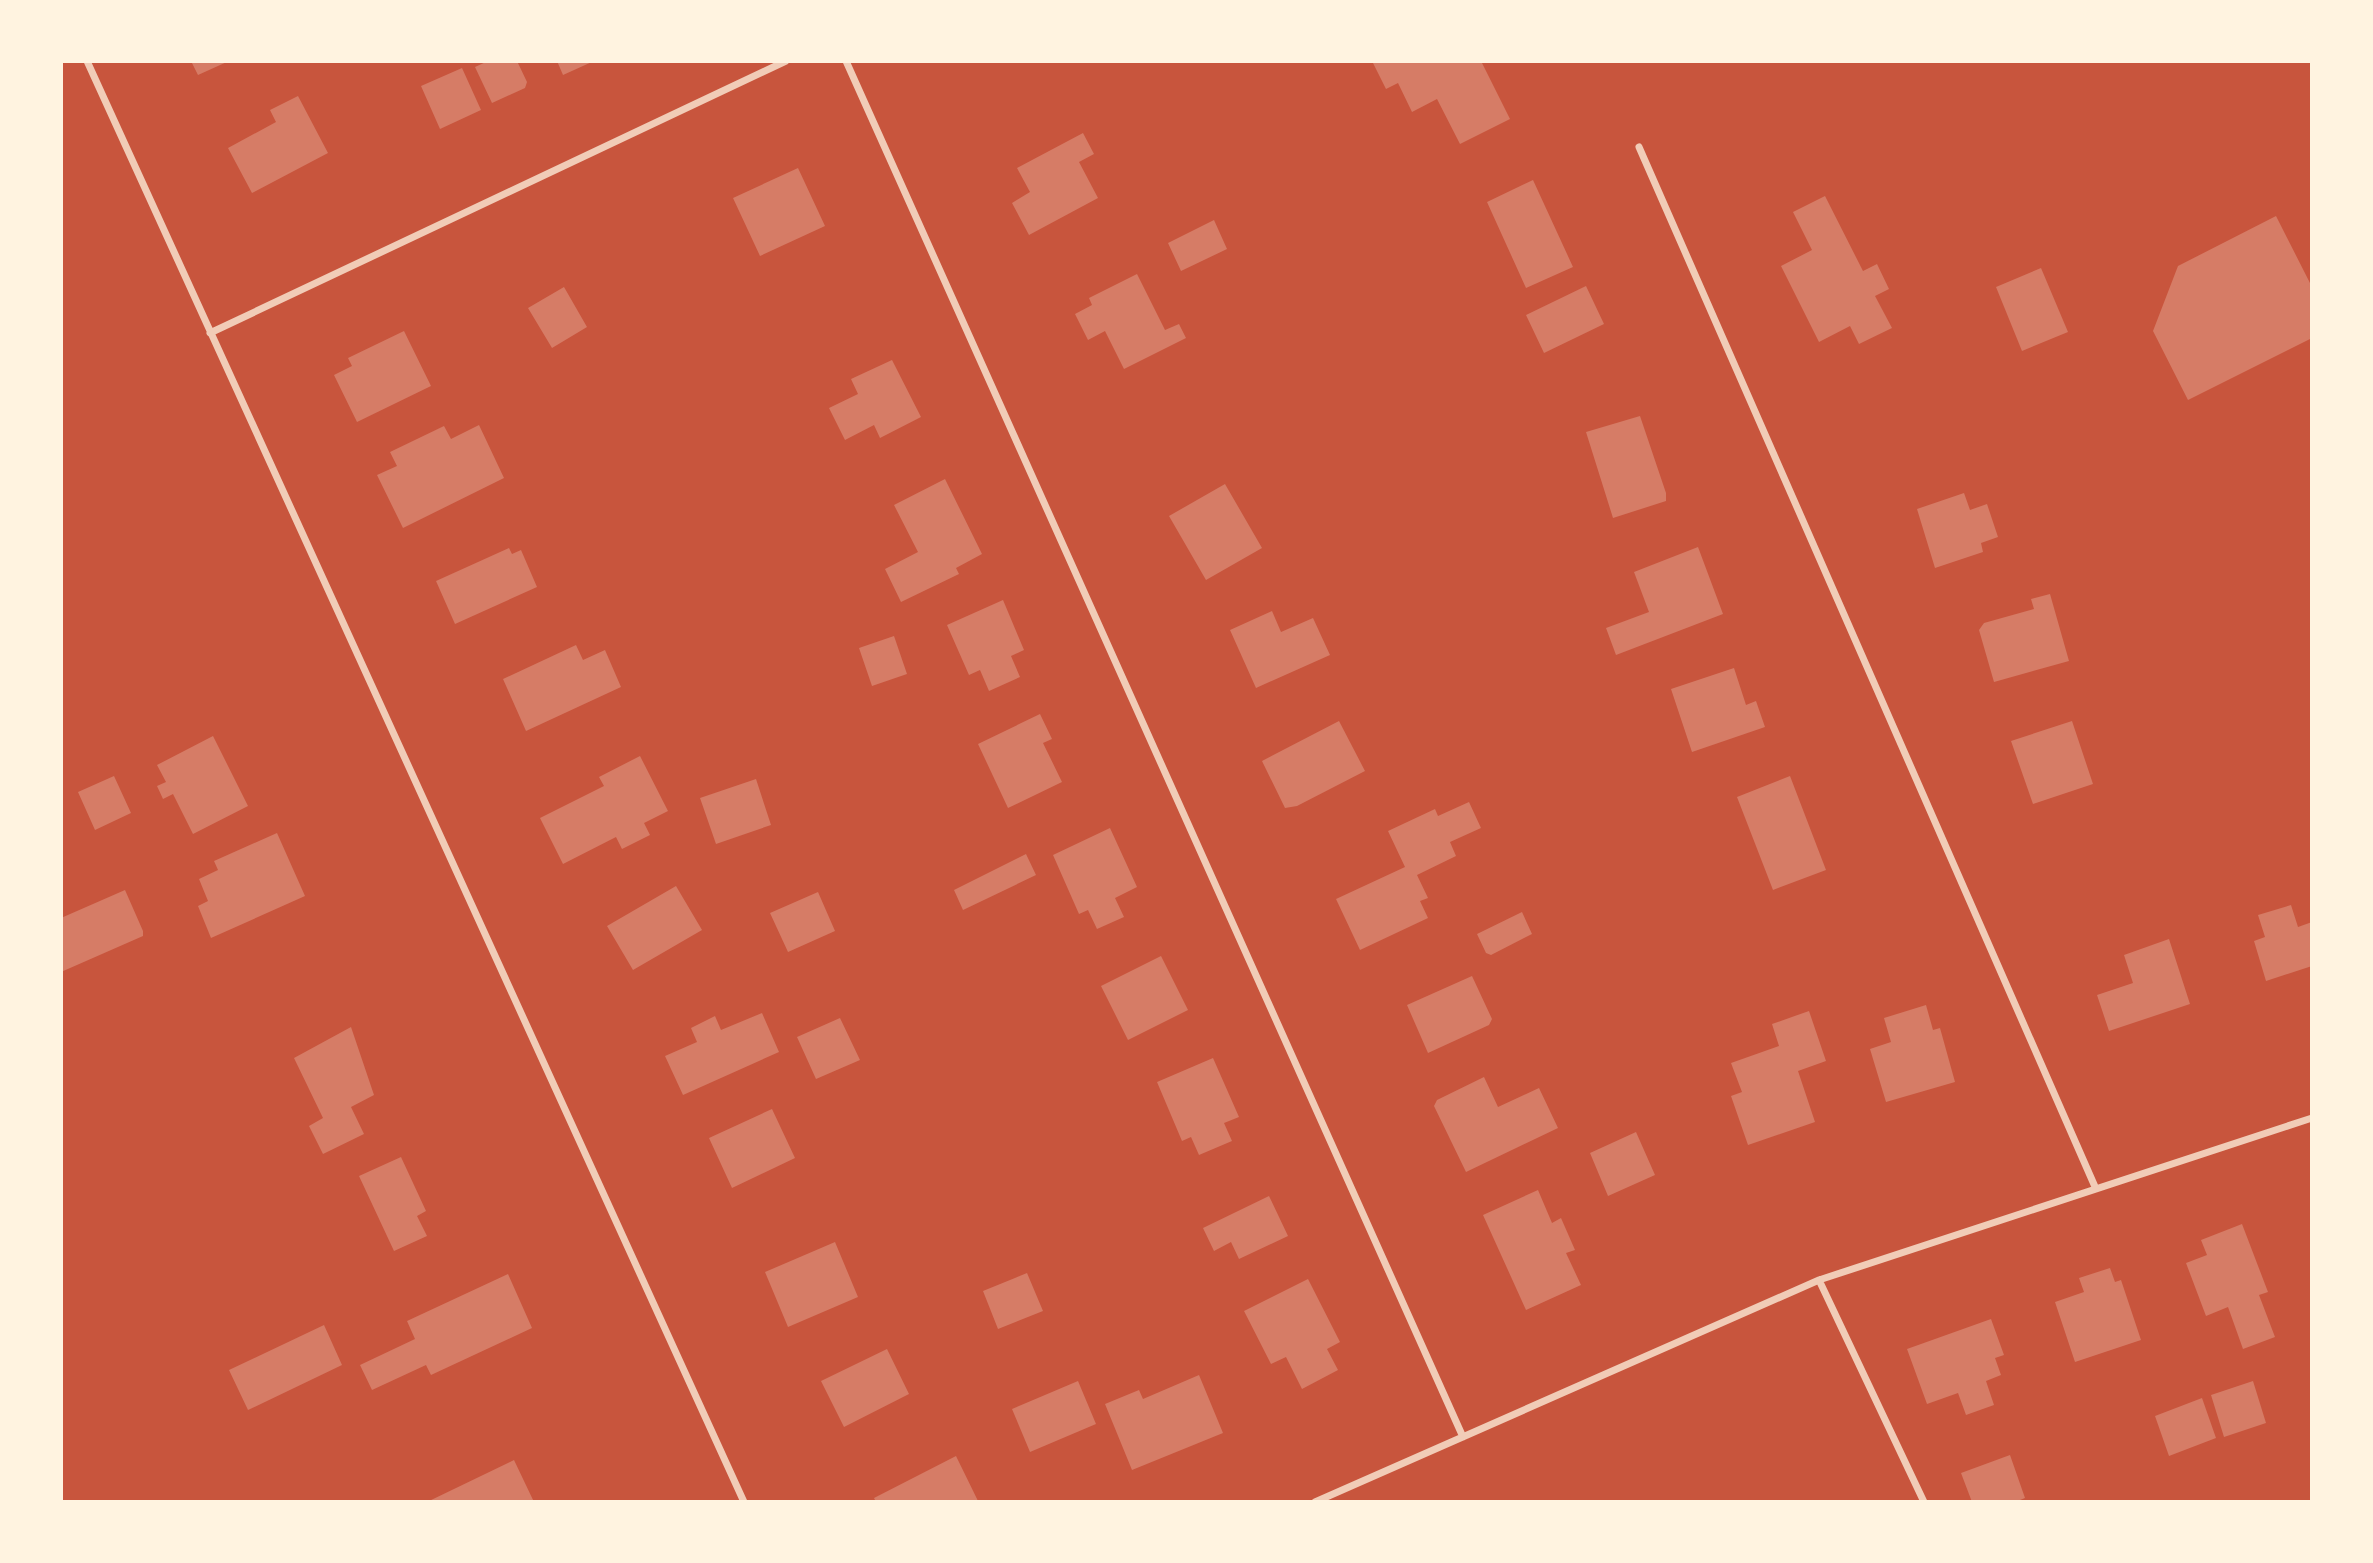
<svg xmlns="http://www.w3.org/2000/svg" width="2373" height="1563" viewBox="0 0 2373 1563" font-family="'Noto Sans',sans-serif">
<rect width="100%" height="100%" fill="#c8553d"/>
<path fill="#d67c66" d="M 191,61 L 229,61 L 198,75 Z
M 488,61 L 517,61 L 527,82 L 525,88 L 492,103 L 475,67 Z
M 557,61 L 594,61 L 563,75 Z
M 1372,61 L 1481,61 L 1510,119 L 1460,144 L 1437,99 L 1412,112 L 1398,83 L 1386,89 Z
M 462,68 L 481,110 L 440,129 L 421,86 Z
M 298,96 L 328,153 L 252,193 L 228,148 L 276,122 L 270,110 Z
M 1083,133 L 1094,154 L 1079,162 L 1098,198 L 1029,235 L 1012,203 L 1030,192 L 1017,168 Z
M 798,168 L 825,226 L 760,256 L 733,198 Z
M 1533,180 L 1573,267 L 1526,288 L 1487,202 Z
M 1825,196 L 1863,271 L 1877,264 L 1889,289 L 1875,296 L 1892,328 L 1859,344 L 1850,326 L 1819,342 L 1781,266 L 1812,250 L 1793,212 Z
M 2276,216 L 2312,287 L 2312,338 L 2188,400 L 2153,331 L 2178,266 Z
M 1214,220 L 1227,249 L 1181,271 L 1168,243 Z
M 2041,268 L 2068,332 L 2022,351 L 1996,287 Z
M 1137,274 L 1165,330 L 1179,324 L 1186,338 L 1124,369 L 1105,331 L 1088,340 L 1075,314 L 1092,305 L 1089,298 Z
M 1586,286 L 1604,324 L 1544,353 L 1526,315 Z
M 564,287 L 587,327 L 552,348 L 528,308 Z
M 404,331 L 431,386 L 357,422 L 334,375 L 352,366 L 348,358 Z
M 892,360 L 921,417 L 880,438 L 874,425 L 845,440 L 829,408 L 858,394 L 851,379 Z
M 1640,416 L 1666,493 L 1666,501 L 1613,518 L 1586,432 Z
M 479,425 L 504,478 L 403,528 L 377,475 L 397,466 L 390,452 L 444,426 L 451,439 Z
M 945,479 L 982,554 L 956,568 L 959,574 L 901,602 L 885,569 L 918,552 L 894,505 Z
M 1225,484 L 1262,548 L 1206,580 L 1169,516 Z
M 1964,493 L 1970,510 L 1987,504 L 1998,537 L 1981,543 L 1983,552 L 1935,568 L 1917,509 Z
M 1698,547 L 1723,614 L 1616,655 L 1606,628 L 1649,612 L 1634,572 Z
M 509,548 L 512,554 L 521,550 L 537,587 L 455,624 L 436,581 Z
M 2050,594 L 2069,661 L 1994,682 L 1979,630 L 1984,623 L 2034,609 L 2031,599 Z
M 1003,600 L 1024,650 L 1011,656 L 1020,677 L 989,691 L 980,670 L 969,675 L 947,625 Z
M 1272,611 L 1281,632 L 1313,618 L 1330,655 L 1256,688 L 1230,630 Z
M 894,636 L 907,674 L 872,686 L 859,648 Z
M 576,645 L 583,660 L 605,650 L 621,687 L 526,731 L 503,679 Z
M 1734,668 L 1746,705 L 1756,701 L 1765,727 L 1692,752 L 1671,689 Z
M 1040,714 L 1052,739 L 1043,743 L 1062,782 L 1008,808 L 978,744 Z
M 1339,721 L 1365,771 L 1297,806 L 1285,808 L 1262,761 Z
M 2072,721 L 2093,784 L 2033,804 L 2011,741 Z
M 213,736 L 248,806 L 193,834 L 173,794 L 163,799 L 157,786 L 166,782 L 157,765 Z
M 640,756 L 668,811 L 644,823 L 650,835 L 622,849 L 616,837 L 563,864 L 540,818 L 604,786 L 599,777 Z
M 114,776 L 131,813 L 95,830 L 78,792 Z
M 1790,776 L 1826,870 L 1773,890 L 1737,797 Z
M 756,779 L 771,825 L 716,844 L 700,798 Z
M 1469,802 L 1481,828 L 1450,842 L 1456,856 L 1417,875 L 1428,898 L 1420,901 L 1428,918 L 1360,950 L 1336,899 L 1405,867 L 1388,831 L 1435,809 L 1438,816 Z
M 1110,828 L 1137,887 L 1115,898 L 1124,917 L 1097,929 L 1088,910 L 1079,914 L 1053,855 Z
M 277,833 L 305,896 L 211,938 L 198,906 L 208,901 L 199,879 L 218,870 L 214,861 Z
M 1026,854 L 1036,875 L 963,910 L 954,890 Z
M 676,886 L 702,930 L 633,970 L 607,926 Z
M 125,890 L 143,931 L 143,936 L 61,972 L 61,918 Z
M 818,892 L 835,931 L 788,952 L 770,913 Z
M 2291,905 L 2298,927 L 2312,922 L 2312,966 L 2266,981 L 2254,941 L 2265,937 L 2258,915 Z
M 1522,912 L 1532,934 L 1491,955 L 1486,953 L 1477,934 Z
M 2169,939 L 2190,1004 L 2109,1031 L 2097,995 L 2133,983 L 2124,955 Z
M 1161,956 L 1188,1010 L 1128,1040 L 1101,986 Z
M 1472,976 L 1492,1019 L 1489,1025 L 1428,1053 L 1407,1005 Z
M 1926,1005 L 1933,1030 L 1940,1028 L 1955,1082 L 1886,1102 L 1870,1049 L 1891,1042 L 1884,1018 Z
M 1809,1011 L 1826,1061 L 1798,1071 L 1815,1122 L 1748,1145 L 1731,1096 L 1742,1092 L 1731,1063 L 1779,1046 L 1772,1024 Z
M 762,1013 L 779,1052 L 683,1095 L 665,1056 L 697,1042 L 691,1028 L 715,1016 L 721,1030 Z
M 840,1018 L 860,1060 L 816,1079 L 797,1037 Z
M 351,1027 L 374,1095 L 351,1107 L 364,1134 L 323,1154 L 309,1126 L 323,1118 L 294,1058 Z
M 1213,1058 L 1239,1117 L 1224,1123 L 1232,1141 L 1199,1155 L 1191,1137 L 1182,1141 L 1157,1082 Z
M 1484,1077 L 1498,1107 L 1539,1088 L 1558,1128 L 1466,1172 L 1434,1106 L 1437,1100 Z
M 772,1109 L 795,1158 L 732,1188 L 709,1138 Z
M 1636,1132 L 1655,1175 L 1608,1196 L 1590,1153 Z
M 401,1157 L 426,1211 L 417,1216 L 427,1236 L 394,1251 L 359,1176 Z
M 1538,1190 L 1552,1223 L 1561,1218 L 1575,1250 L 1566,1253 L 1581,1285 L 1526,1310 L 1483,1215 Z
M 1269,1196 L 1288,1236 L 1239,1259 L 1231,1242 L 1214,1251 L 1203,1228 Z
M 2242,1224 L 2268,1292 L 2259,1295 L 2275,1337 L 2243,1349 L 2228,1307 L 2206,1316 L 2186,1263 L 2207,1255 L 2201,1240 Z
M 835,1242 L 858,1297 L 788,1327 L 765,1272 Z
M 2110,1268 L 2115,1282 L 2121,1280 L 2141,1340 L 2075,1362 L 2055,1302 L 2084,1292 L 2079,1278 Z
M 1027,1273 L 1043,1311 L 998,1329 L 983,1291 Z
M 508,1274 L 532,1328 L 431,1375 L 426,1365 L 372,1390 L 360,1365 L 415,1339 L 407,1321 Z
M 1308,1279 L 1340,1342 L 1327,1349 L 1338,1370 L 1302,1389 L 1286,1357 L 1271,1364 L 1244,1311 Z
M 1991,1319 L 2004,1355 L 1995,1358 L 2001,1375 L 1986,1381 L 1994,1405 L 1966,1415 L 1958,1393 L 1927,1404 L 1907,1349 Z
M 324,1325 L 342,1365 L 248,1410 L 229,1370 Z
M 887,1349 L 909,1394 L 844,1427 L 821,1381 Z
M 1199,1375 L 1223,1433 L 1132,1470 L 1105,1404 L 1139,1390 L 1143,1399 Z
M 1078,1381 L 1096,1424 L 1030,1452 L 1012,1409 Z
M 2253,1381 L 2266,1423 L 2224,1437 L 2211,1395 Z
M 2202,1398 L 2216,1438 L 2169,1456 L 2155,1416 Z
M 2010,1455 L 2025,1498 L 2015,1502 L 1972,1502 L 1961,1473 Z
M 956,1456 L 978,1501 L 876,1502 L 874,1498 Z
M 514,1460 L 534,1502 L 427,1502 Z"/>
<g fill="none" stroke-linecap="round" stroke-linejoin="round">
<path stroke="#f1ccb7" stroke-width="7" d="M 87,61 L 744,1502
M 846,61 L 1463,1437
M 1639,147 L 2096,1189
M 210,333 L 786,61
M 1819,1280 L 1924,1502
M 1315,1502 L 1819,1280 L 2312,1118"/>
</g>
<rect width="2373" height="1563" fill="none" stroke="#fff3e0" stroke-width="126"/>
</svg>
